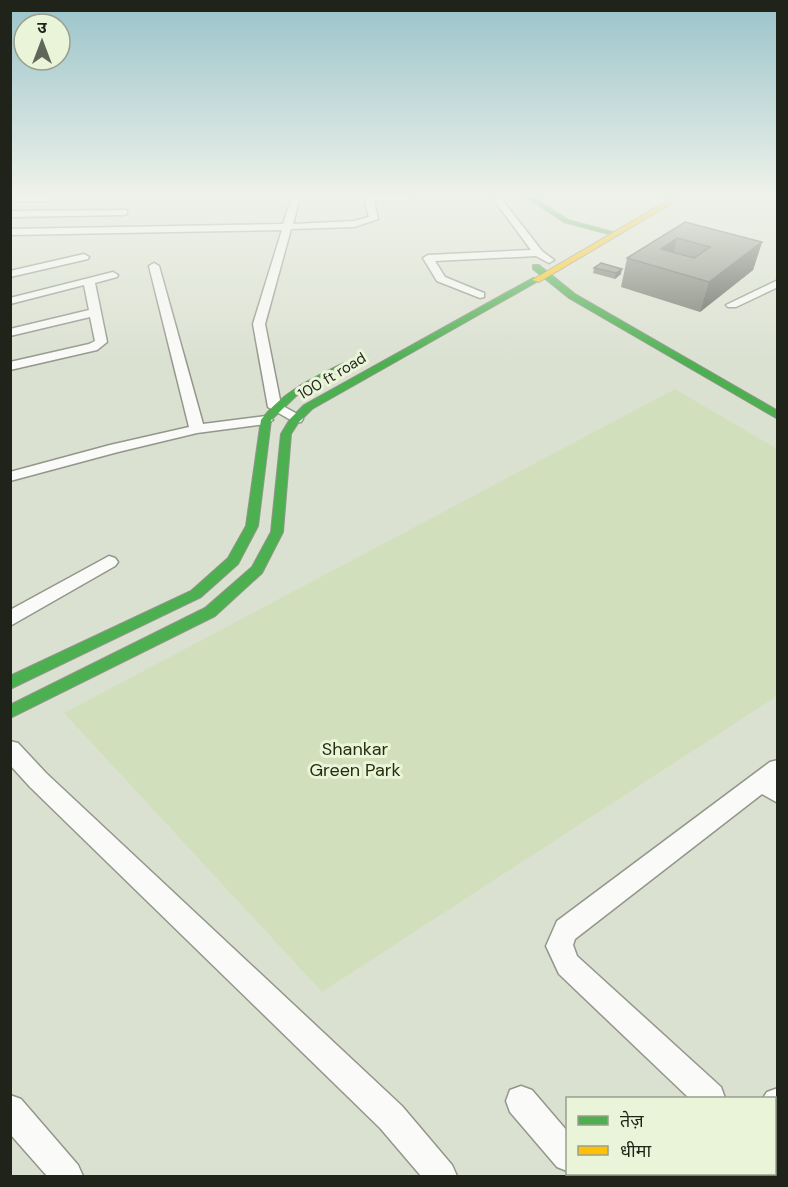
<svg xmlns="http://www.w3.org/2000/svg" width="788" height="1187" viewBox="0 0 788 1187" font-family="'DM Sans','Noto Sans Devanagari',sans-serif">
<rect width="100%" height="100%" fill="#dbe1d1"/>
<path fill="#d2dfbc" d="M 675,389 L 777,449 L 777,696 L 322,992 L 64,713 Z"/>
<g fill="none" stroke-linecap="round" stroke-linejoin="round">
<defs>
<path id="street" d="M 10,197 L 55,197 L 55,198 L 51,201 L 10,201 Z
M 292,197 L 300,197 L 293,224 L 354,221 L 369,217 L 364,197 L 414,197 L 410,200 L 374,201 L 378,219 L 354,227 L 291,229 L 265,324 L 281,405 L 301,416 L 303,419 L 301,422 L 296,423 L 268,407 L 253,324 L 282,230 L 10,235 L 10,229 L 283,224 Z
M 492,197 L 500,197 L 542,251 L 554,260 L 549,263 L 536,256 L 435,261 L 445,277 L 484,293 L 484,297 L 480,298 L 437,281 L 423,258 L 428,255 L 531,250 Z
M 127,210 L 127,214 L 124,215 L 10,217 L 10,211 Z
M 84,254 L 89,257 L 88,259 L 10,277 L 10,271 Z
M 154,263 L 159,266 L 203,424 L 266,416 L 273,420 L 266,424 L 197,433 L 118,452 L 10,481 L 10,472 L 110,445 L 189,427 L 149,266 Z
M 113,272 L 118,275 L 117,277 L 95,283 L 107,342 L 97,350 L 10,370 L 10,362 L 89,344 L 95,341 L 90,317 L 10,336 L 10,329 L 89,310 L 84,285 L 10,304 L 10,298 Z
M 778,280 L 778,287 L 736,307 L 728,307 L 726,305 Z
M 109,556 L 115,558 L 118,562 L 115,566 L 10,626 L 10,610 Z
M 10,741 L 18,743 L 46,773 L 402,1106 L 452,1165 L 457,1176 L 421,1176 L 380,1128 L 30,787 L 10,765 Z
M 778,760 L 778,803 L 762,794 L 575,939 L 573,945 L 577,956 L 721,1087 L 725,1098 L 689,1098 L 559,974 L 546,946 L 557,921 L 770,762 Z
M 521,1086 L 532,1090 L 568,1132 L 568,1174 L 599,1174 L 600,1176 L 567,1176 L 567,1171 L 557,1167 L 510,1112 L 506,1101 L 510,1090 Z
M 778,1088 L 778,1122 L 774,1123 L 774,1098 L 763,1098 L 767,1092 Z
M 10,1095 L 21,1099 L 78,1165 L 83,1176 L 47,1176 L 10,1134 Z
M 718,1174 L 751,1174 L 750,1176 L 717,1176 Z"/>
<path id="fast" d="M 526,197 L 534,197 L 568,220 L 620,234 L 616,236 L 564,222 Z
M 533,265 L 539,265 L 575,294 L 778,411 L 778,419 L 569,298 L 533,269 Z
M 533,278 L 540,280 L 312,409 L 298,423 L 291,434 L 283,532 L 262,573 L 215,616 L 10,718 L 10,705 L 205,608 L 252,567 L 271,532 L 281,434 L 290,419 L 304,405 Z
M 344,363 L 352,365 L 296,396 L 271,420 L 258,526 L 238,564 L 201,597 L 10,689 L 10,676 L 191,591 L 228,558 L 246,526 L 261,420 C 282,392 313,378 344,363 Z"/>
<path id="slow" d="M 674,197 L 682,197 L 539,282 L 532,280 Z"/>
</defs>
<use href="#street" stroke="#92968b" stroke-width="3"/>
<use href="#fast" stroke="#92968b" stroke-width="2"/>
<use href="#slow" stroke="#92968b" stroke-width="2"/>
<use href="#street" fill="#fafaf8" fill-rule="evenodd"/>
<use href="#fast" fill="#4caf50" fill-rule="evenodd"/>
<use href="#slow" fill="#ffc107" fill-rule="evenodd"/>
</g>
<path fill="#777a70" d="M 685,222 L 762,242 L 753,270 L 700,312 L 621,287 L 627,258 Z
M 594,268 L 621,274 L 615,279 L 593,273 Z"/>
<path fill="#61635b" d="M 677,238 L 670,267 L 661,249 Z
M 762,242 L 753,270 L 700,312 L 709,282 Z
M 622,269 L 621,274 L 615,279 L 616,273 Z"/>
<path fill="#8a8e82" stroke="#61635b" stroke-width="1.5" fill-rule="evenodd" d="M 685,222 L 762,242 L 709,282 L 627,258 ZM 677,238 L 710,247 L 694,258 L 661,249 Z
M 601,263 L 622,269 L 616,273 L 594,268 Z"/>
<linearGradient id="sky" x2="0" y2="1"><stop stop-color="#99c3ca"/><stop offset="0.54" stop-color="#eff2ea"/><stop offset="1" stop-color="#eff2ea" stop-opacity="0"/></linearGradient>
<rect width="788" height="363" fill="url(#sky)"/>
<g text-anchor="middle" stroke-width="6" stroke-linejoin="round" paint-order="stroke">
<g font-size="15" fill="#1f2319" stroke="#e9f4d8">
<text transform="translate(332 376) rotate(-31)" y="5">100 ft road</text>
</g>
<g font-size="18" fill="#242e0d" stroke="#e9f4d8">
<text x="355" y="755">Shankar<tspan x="355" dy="21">Green Park</tspan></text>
</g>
</g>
<rect width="788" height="1187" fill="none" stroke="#1f2319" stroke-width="24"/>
<rect x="566" y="1097" width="210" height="78" fill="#e9f4d8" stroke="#98a08c" stroke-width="1.5"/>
<rect x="578" y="1116" width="30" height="9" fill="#4caf50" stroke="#98a08c" stroke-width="1.5"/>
<text x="620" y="1127" font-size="18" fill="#1f2319">तेज़</text>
<rect x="578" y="1146" width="30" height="9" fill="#ffc107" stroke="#98a08c" stroke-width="1.5"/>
<text x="620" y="1157" font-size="18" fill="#1f2319">धीमा</text>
<g transform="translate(42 42)"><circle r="28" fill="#e9f4d8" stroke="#98a08c" stroke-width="1.5"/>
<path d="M0-4.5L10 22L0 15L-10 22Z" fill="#616659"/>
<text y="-9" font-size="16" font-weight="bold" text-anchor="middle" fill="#1f2319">उ</text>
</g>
</svg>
